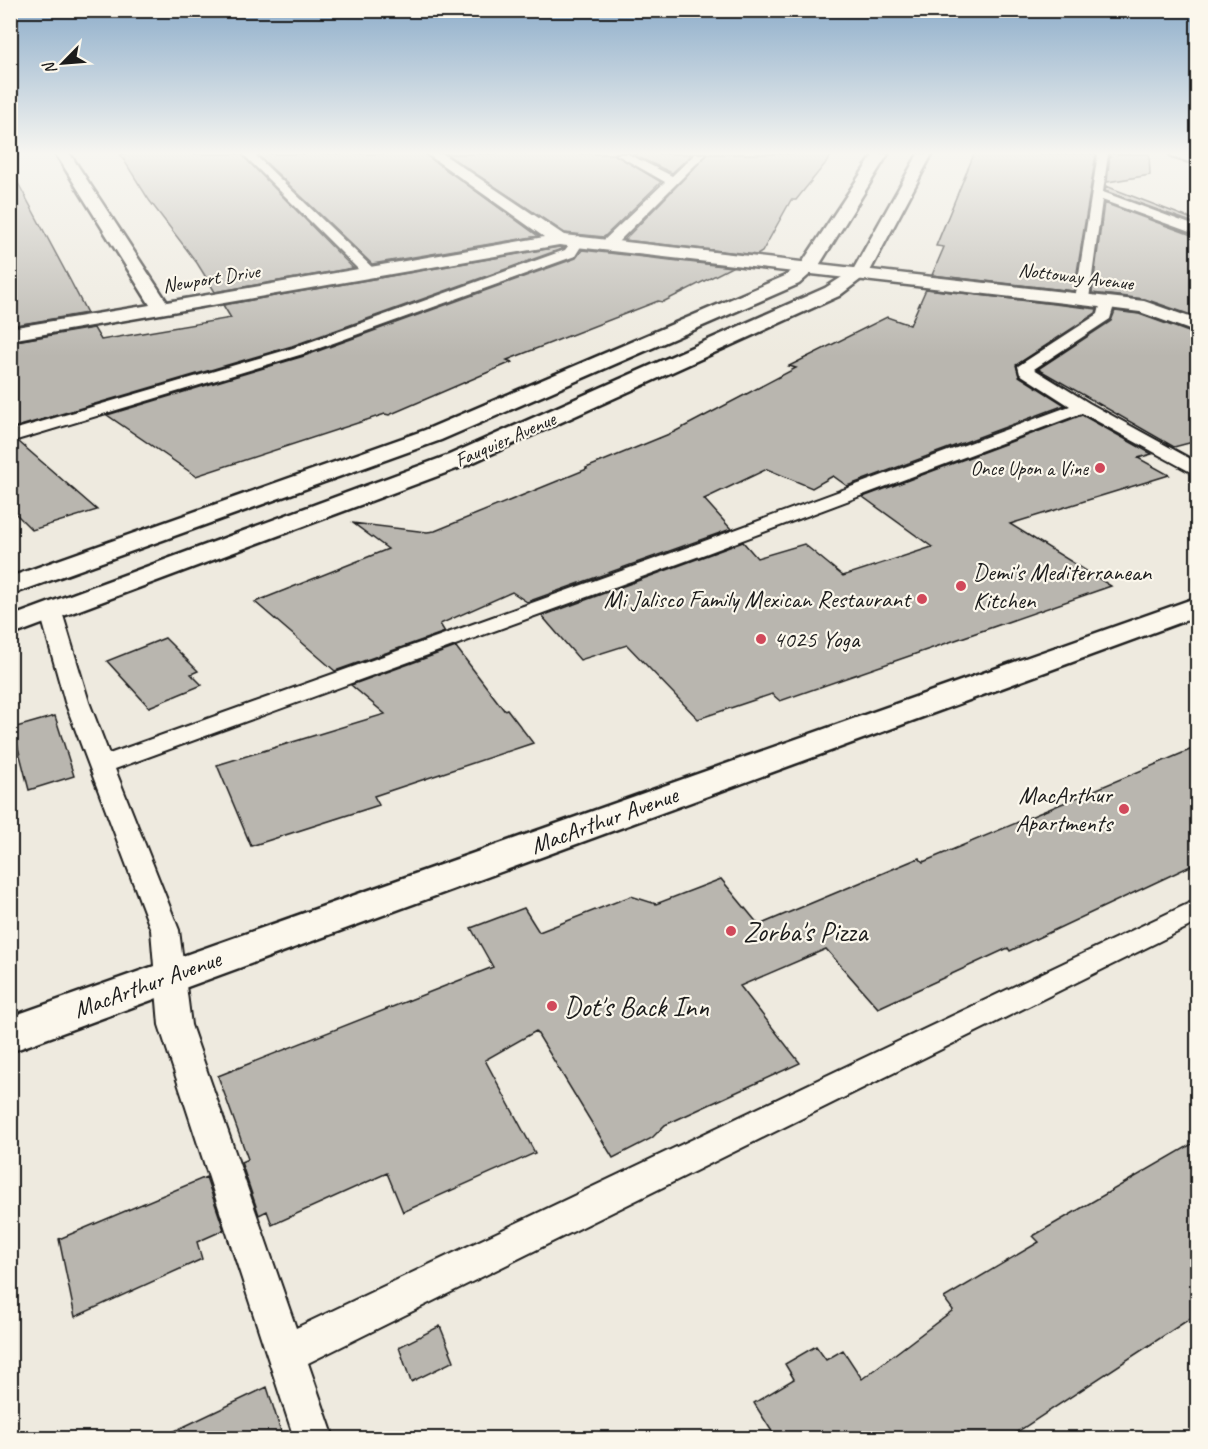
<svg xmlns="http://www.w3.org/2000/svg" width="1208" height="1449" viewBox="0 0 1208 1449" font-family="Caveat,sans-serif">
<rect width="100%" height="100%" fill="#eeeadf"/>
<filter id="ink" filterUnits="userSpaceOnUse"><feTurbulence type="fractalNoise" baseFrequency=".0167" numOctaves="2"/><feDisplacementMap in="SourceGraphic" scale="12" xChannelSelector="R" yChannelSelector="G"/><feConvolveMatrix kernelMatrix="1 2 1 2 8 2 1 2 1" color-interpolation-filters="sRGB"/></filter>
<g filter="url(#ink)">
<path fill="#b9b6af" stroke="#1c1c1c" stroke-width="1.5" d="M 120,154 L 241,154 L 353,268 L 215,292 L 197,263 L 149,200 Z
M 257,154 L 425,154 L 538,236 L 372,264 Z
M 446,154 L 614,154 L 661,182 L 604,237 L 565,233 Z
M 632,154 L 692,154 L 672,173 Z
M 708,154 L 833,154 L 796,200 L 791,200 L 762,252 L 757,255 L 624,240 Z
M 974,154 L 1096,154 L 1074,291 L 932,275 L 944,247 L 936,246 Z
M 1110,154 L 1149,154 L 1150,175 L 1107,182 Z
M 10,168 L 70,280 L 87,313 L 10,326 Z
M 1106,186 L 1197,221 L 1197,224 L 1105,191 Z
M 1104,203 L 1197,237 L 1197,317 L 1145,299 L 1092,293 Z
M 559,247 L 564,248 L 292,346 L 10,429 L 10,342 L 94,328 L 101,340 L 231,318 L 223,305 Z
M 582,250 L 732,267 L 663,302 L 658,301 L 507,360 L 512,362 L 389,415 L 385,414 L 196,476 L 107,415 L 304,356 L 576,258 Z
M 926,289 L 1097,309 L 1096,313 L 1016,365 L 1019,376 L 1065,405 L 847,486 L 833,476 L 812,488 L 767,469 L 704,499 L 731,529 L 527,602 L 512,592 L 440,624 L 445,632 L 335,671 L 255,602 L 388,549 L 353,523 L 427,532 L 435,531 L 587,469 L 586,468 L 674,432 L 796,368 L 789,366 L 887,317 L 910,325 Z
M 1115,311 L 1139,314 L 1197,335 L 1197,441 L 1174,447 L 1038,369 L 1111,321 Z
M 1082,415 L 1152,454 L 1138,458 L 1169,475 L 1010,524 L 1111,586 L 780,701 L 772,694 L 698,719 L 627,645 L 580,660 L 542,616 L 743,542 L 757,558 L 804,544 L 843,576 L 932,547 L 863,497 Z
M 19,442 L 97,510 L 32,530 L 10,508 L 10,444 Z
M 165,638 L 198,671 L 191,674 L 202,685 L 149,707 L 107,661 Z
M 456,647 L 504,710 L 507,709 L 533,743 L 374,796 L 379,805 L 251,846 L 217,765 L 385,714 L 351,685 Z
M 55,716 L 74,776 L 29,790 L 13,728 Z
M 1197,747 L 1197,863 L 1010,951 L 1008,948 L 878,1008 L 826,949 L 740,986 L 800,1063 L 665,1125 L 652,1138 L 613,1158 L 536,1031 L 485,1060 L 535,1153 L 403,1212 L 387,1173 L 272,1225 L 267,1211 L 259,1215 L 241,1162 L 248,1159 L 218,1076 L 493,967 L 471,928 L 524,908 L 539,932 L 631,896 L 656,904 L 721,879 L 759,925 L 919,858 L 923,862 Z
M 1197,1141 L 1197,1314 L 1008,1438 L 776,1438 L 754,1403 L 794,1379 L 785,1364 L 816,1346 L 826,1360 L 843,1350 L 862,1379 L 953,1310 L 944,1298 L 1039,1242 L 1033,1236 Z
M 206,1177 L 224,1230 L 197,1242 L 202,1259 L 75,1317 L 59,1239 Z
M 440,1326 L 454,1361 L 411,1382 L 399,1347 Z
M 267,1387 L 283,1438 L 160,1438 Z"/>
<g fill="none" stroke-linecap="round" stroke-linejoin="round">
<defs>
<path id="lane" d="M 243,154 L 254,154 L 376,271 L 376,277 L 366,277 Z
M 616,154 L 628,154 L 672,176 L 695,154 L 706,154 L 613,247 L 608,248 L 602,244 L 603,241 L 665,182 Z
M 1098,154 L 1108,154 L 1103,192 L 1198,227 L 1198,235 L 1102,200 L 1089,299 L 1082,303 L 1075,299 Z
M 579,236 L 585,240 L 575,256 L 303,354 L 10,442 L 10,431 L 293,348 L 565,250 L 575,237 Z
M 1108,298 L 1115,302 L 1110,319 L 1034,369 L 1089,403 L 1198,463 L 1198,476 L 1082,413 L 705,554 L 115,769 L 179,930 L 191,1025 L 296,1328 L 1198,899 L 1198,922 L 308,1363 L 334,1438 L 294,1438 L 159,1025 L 151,930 L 65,702 L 40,612 L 43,607 L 59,607 L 62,612 L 89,702 L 109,754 L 691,546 L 1070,406 L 1020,374 L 1018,366 L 1098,314 L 1101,302 Z"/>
<path id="street" d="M 56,154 L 70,154 L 167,302 L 544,237 L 427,154 L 443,154 L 564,235 L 1144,301 L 1198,320 L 1198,333 L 1140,312 L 1108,308 L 559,245 L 10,340 L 10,328 L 150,305 Z
M 1170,154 L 1198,155 L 1198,164 L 1172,157 Z
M 1198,597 L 1198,616 L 10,1052 L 10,1017 Z"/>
<path id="secondary" d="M 874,154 L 888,154 L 818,267 L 799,284 L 441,440 L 10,595 L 10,577 L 425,430 L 785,276 L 802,263 Z
M 918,154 L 932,154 L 869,273 L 839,296 L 467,465 L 10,636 L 10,617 L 449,455 L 825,288 L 853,270 Z"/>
</defs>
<use href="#lane" stroke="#1c1c1c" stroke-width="4"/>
<use href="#street" stroke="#1c1c1c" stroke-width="5"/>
<use href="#secondary" stroke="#1c1c1c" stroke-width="5"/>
<use href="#lane" fill="#fbf7ec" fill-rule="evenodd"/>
<use href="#street" fill="#fbf7ec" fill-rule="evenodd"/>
<use href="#secondary" fill="#fbf7ec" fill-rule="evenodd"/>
</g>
</g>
<linearGradient id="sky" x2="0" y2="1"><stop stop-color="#8dadca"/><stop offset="0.43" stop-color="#f7f6f1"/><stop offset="1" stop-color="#f7f6f1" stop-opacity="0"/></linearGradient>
<rect width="1208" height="356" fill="url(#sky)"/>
<g fill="#d1495b" stroke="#fbf7ec" stroke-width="2">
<circle cx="1100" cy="468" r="6"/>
<circle cx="961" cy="586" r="6"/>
<circle cx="922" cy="599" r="6"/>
<circle cx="761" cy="639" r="6"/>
<circle cx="1124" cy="809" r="6"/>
<circle cx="731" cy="931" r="6"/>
<circle cx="552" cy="1006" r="6"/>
</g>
<g text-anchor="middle" stroke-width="4.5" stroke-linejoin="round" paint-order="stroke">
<g font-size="20" fill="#1c1c1c" stroke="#fbf7ec">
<text transform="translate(1076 276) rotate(7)" y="7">Nottoway Avenue</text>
<text transform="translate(211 278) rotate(-9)" y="7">Newport Drive</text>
<text transform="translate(505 439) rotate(-24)" y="7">Fauquier Avenue</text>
</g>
<g font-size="20" fill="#1c1c1c" stroke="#fbf7ec" text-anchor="end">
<text x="1088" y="475">Once Upon a Vine</text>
</g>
<g font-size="24" fill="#1c1c1c" stroke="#fbf7ec" text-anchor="start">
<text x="973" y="580">Demi's Mediterranean<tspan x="973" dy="28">Kitchen</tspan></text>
<text x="910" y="607" text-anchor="end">Mi Jalisco Family Mexican Restaurant</text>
<text x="773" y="647">4025 Yoga</text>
<text x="1112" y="803" text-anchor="end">MacArthur<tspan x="1112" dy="28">Apartments</tspan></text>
</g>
<g font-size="24" fill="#1c1c1c" stroke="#fbf7ec">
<text transform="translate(604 820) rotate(-20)" y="8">MacArthur Avenue</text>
<text transform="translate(147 984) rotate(-20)" y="8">MacArthur Avenue</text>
</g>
<g font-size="28" fill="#1c1c1c" stroke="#fbf7ec" text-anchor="start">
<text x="743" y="941">Zorba's Pizza</text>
<text x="564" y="1016">Dot's Back Inn</text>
</g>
</g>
<rect width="1208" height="1449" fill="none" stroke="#fbf7ec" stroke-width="36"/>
<rect x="18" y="18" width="1172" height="1413" fill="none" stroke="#1c1c1c" stroke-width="2" filter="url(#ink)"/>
<g transform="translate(63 63) rotate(245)" stroke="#fbf7ec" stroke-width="4.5" paint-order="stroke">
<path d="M0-4.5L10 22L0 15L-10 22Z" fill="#1c1c1c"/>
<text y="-9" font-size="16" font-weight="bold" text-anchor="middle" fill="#1c1c1c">N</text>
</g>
</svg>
